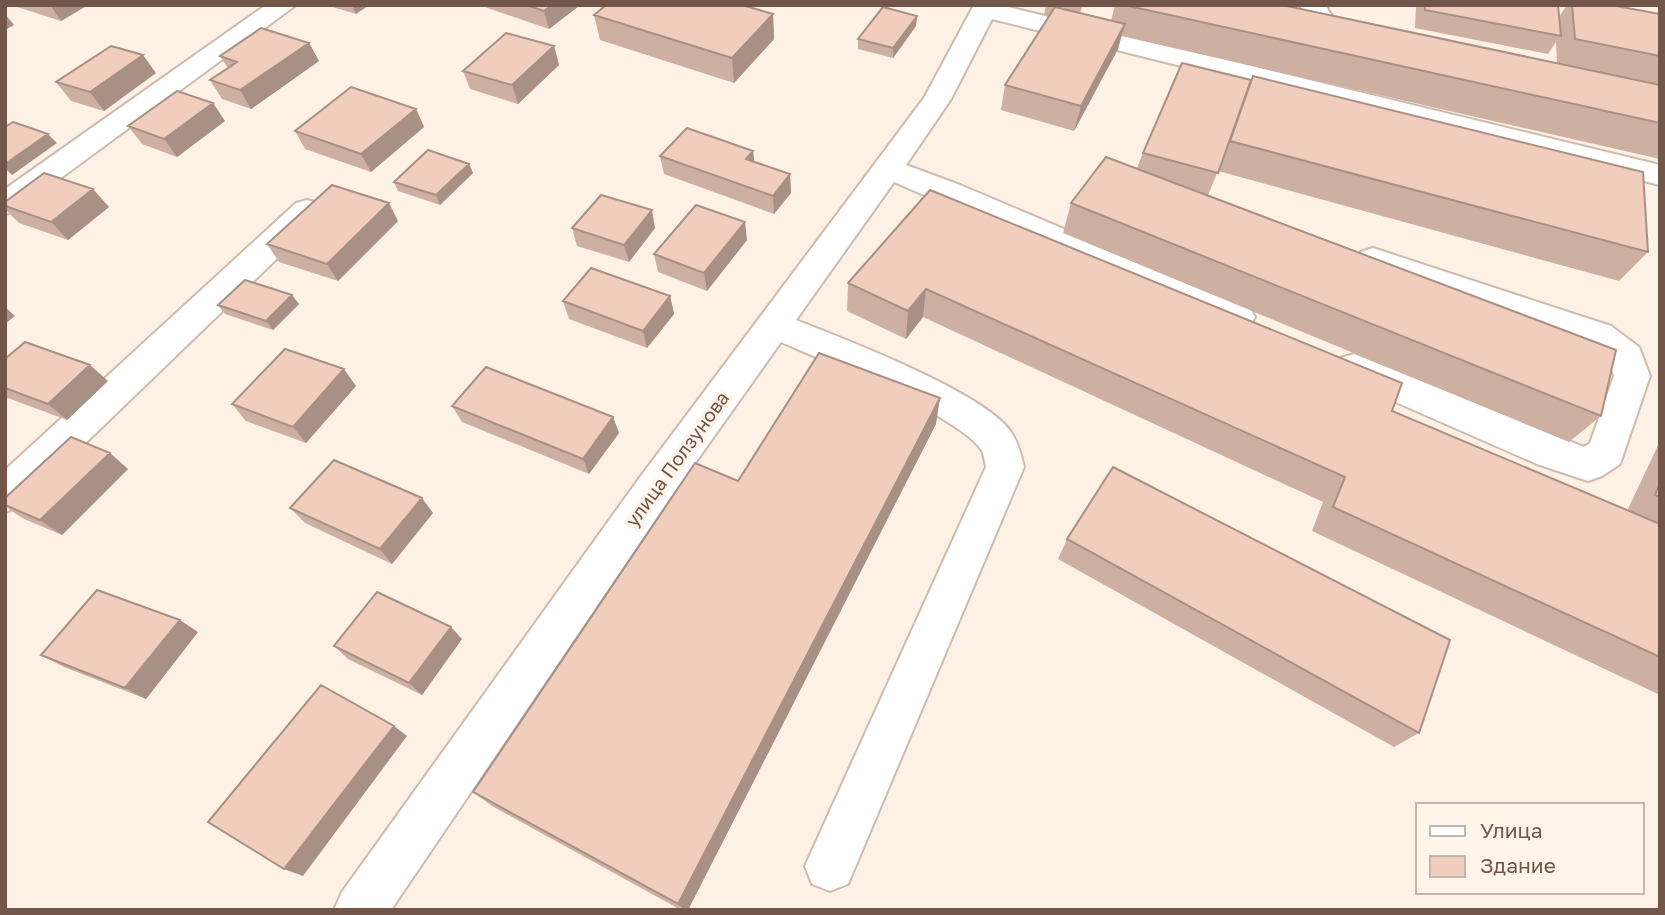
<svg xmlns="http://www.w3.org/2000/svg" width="1665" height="915" viewBox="0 0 1665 915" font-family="'Golos Text',sans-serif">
<rect width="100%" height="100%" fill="#fcf1e4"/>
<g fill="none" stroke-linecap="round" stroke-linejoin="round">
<defs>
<path id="minor" d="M 266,5 L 296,5 L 16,211 L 5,214 L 5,189 Z
M 974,5 L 1000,5 L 1660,165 L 1660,185 L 992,19 L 951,99 L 906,165 L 960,185 L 1250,308 L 1255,317 L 1250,326 L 1238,330 L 1226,326 L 894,182 L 796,320 C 844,339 984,392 1011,432 C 1018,442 1021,455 1024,467 L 848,884 L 830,891 L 812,884 L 805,866 L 986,467 C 985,462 984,455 982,451 C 964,418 820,359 781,342 L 666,504 L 391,910 L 334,910 L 342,892 L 638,480 L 924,98 Z
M 1300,5 L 1326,5 C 1334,29 1359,23 1370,40 L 1366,46 C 1339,52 1308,31 1300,5 Z
M 307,200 L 318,203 L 323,211 L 318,219 L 19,507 L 5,512 L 5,470 L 296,203 Z
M 1373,248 L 1611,326 L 1639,347 L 1650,376 L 1620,464 L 1602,476 L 1588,481 L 1537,464 L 1341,378 L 1336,368 L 1341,358 L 1354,354 L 1584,447 L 1590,443 L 1614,376 L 1610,364 L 1587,344 L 1361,268 L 1357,260 L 1361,252 Z"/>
</defs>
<use href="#minor" stroke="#cfbaae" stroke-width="4"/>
<use href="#minor" fill="#fff" fill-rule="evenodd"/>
</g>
<path fill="#ceb0a3" d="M 11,5 L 88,5 L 61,21 Z
M 326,5 L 369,5 L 356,14 Z
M 479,5 L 578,5 L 579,6 L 549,29 Z
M 1046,5 L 1083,5 L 1080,13 L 1111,21 L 1115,5 L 1282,5 L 1557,63 L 1556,42 L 1548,54 L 1415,28 L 1416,5 L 1558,5 L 1559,17 L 1567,5 L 1611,5 L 1660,14 L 1660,159 L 1121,36 L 1118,49 L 1074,131 L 1001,110 L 1005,85 L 1049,16 L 1044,15 Z
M 773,14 L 774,39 L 734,83 L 600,40 L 594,15 Z
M 917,16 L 916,26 L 893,58 L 858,49 L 858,39 Z
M 309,43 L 319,61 L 251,109 L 222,99 L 210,80 L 228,68 L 220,56 Z
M 554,46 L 559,65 L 518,104 L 470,89 L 463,71 Z
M 1182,63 L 1648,252 L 1619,281 L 1218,171 L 1208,195 L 1601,416 L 1569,442 L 1063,233 L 1071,203 L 1137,168 L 1143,153 Z
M 156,73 L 104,111 L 71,101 L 56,82 Z
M 213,103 L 225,121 L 177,157 L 142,144 L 128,126 Z
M 416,109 L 424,127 L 371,172 L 305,149 L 295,131 Z
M 753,151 L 754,162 L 790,174 L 791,193 L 774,214 L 664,174 L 660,156 Z
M 469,164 L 473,173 L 440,205 L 398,191 L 394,182 Z
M 930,190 L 1392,411 L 1627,511 L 1660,441 L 1660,695 L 1312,531 L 1323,502 L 923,317 L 906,339 L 847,311 L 848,283 Z
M 5,202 L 109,207 L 68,240 L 19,223 L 5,209 Z
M 398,221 L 338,281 L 279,262 L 267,244 Z
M 572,228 L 655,228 L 629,262 L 577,246 Z
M 747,240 L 707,291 L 658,272 L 654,254 Z
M 670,296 L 674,314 L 647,348 L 569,319 L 563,301 Z
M 299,304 L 273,330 L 225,314 L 218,305 Z
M 5,359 L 108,381 L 67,420 L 5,397 Z
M 356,386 L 306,443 L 246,421 L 232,404 Z
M 452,406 L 613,417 L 619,433 L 589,474 L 462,422 Z
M 936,424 L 688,910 L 681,910 L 492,806 L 473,792 L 738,481 Z
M 128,469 L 62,535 L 22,518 L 5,506 L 5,498 Z
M 290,508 L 433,513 L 392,564 L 305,523 Z
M 1067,539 L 1419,733 L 1394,747 L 1058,559 Z
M 198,632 L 146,699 L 64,667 L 41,655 Z
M 462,639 L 422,695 L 348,659 L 334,646 Z"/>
<path fill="#a89084" d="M 50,5 L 88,5 L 61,21 Z
M 352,5 L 369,5 L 356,14 Z
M 552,5 L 578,5 L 579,6 L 549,29 L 544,11 Z
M 5,14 L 14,25 L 5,30 Z
M 773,14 L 774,39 L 734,83 L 732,58 Z
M 917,16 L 916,26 L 893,58 L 893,48 Z
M 1125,24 L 1118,49 L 1074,131 L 1081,106 Z
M 309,43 L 319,61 L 251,109 L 240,90 Z
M 554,46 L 559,65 L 518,104 L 512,85 Z
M 143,55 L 156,73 L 104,111 L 90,92 Z
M 213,103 L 225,121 L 177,157 L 164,139 Z
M 416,109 L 424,127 L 371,172 L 361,154 Z
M 48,134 L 57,143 L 12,175 L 5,168 L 5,164 Z
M 753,151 L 755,169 L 746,159 Z
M 469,164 L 473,173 L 440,205 L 436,195 Z
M 790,174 L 791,193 L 774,214 L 773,196 Z
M 93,189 L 109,207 L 68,240 L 51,222 Z
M 389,203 L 398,221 L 338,281 L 327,264 Z
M 652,210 L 655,228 L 629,262 L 624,245 Z
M 745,222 L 747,240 L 707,291 L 704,273 Z
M 926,289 L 923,317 L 906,339 L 908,311 Z
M 292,295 L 299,304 L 273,330 L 266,321 Z
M 670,296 L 674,314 L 647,348 L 643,331 Z
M 5,307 L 15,316 L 5,324 Z
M 90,365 L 108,381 L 67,420 L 48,404 Z
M 344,369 L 356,386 L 306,443 L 293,427 Z
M 940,398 L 936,424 L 688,910 L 684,910 L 678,904 Z
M 613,417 L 619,433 L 589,474 L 583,459 Z
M 110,453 L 128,469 L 62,535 L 40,520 Z
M 422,498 L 433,513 L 392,564 L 380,549 Z
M 180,620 L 198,632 L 146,699 L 125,688 Z
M 451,627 L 462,639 L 422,695 L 409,683 Z
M 394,726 L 407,736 L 303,876 L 284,869 Z"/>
<path fill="#f0cdbd" stroke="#a89084" stroke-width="2" d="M 526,5 L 552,5 L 544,11 Z
M 606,5 L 742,5 L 773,14 L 732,58 L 594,15 Z
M 1124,5 L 1282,5 L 1660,85 L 1660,123 Z
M 1425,5 L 1558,5 L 1561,36 L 1425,10 Z
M 1572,5 L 1611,5 L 1660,14 L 1660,56 L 1575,39 Z
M 883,7 L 917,16 L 893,48 L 858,39 Z
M 1055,7 L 1125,24 L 1081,106 L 1005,85 Z
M 261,28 L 309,43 L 240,90 L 210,80 L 237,62 L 220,56 Z
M 506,33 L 554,46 L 512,85 L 463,71 Z
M 111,46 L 143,55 L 90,92 L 56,82 Z
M 1182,63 L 1251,80 L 1218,173 L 1143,153 Z
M 1253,76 L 1643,172 L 1648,252 L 1230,141 Z
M 351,87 L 416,109 L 361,154 L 295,131 Z
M 177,91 L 213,103 L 164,139 L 128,126 Z
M 13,122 L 48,134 L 5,164 L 5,127 Z
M 687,128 L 753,151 L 746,159 L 790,174 L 773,196 L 660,156 Z
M 428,150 L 469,164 L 436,195 L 394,182 Z
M 1106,157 L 1616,350 L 1601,416 L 1071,203 Z
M 44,173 L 93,189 L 51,222 L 5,206 L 5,202 Z
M 332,185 L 389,203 L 327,264 L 267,244 Z
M 930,190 L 1402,383 L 1392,411 L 1660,524 L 1660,657 L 1333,507 L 1345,477 L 926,289 L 908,311 L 848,283 Z
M 601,195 L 652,210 L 624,245 L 572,228 Z
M 696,205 L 745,222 L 704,273 L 654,254 Z
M 591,268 L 670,296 L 643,331 L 563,301 Z
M 245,280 L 292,295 L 266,321 L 218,305 Z
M 25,342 L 90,365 L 48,404 L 5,388 L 5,359 Z
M 285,349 L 344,369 L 293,427 L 232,404 Z
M 819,353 L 940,398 L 678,904 L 473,792 L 695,463 L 738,481 Z
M 486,367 L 613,417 L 583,459 L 452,406 Z
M 71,437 L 110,453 L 40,520 L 5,505 L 5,498 Z
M 334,460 L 422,498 L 380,549 L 290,508 Z
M 1113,467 L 1450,640 L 1419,733 L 1067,539 Z
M 1660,483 L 1660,497 L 1655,495 Z
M 97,590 L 180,620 L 125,688 L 41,655 Z
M 377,592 L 451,627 L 409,683 L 334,646 Z
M 321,685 L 394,726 L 284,869 L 208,822 Z"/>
<g text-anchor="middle" stroke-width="7" stroke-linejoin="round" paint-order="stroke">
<g font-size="19" fill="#73564a" stroke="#fff5ea">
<text transform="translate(677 459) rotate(-54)" y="7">улица Ползунова</text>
</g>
</g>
<rect width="1665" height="915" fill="none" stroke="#73564a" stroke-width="14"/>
<rect x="1416" y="803" width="228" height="91" fill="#fff5ea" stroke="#c7b5aa" stroke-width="2"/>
<rect x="1430" y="826" width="35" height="10" fill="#ffffff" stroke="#c7b5aa" stroke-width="2"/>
<text x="1480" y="838" font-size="21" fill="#73564a">Улица</text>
<rect x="1430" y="856" width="35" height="21" fill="#f0cdbd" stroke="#c7b5aa" stroke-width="2"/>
<text x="1480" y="873" font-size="21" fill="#73564a">Здание</text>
</svg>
